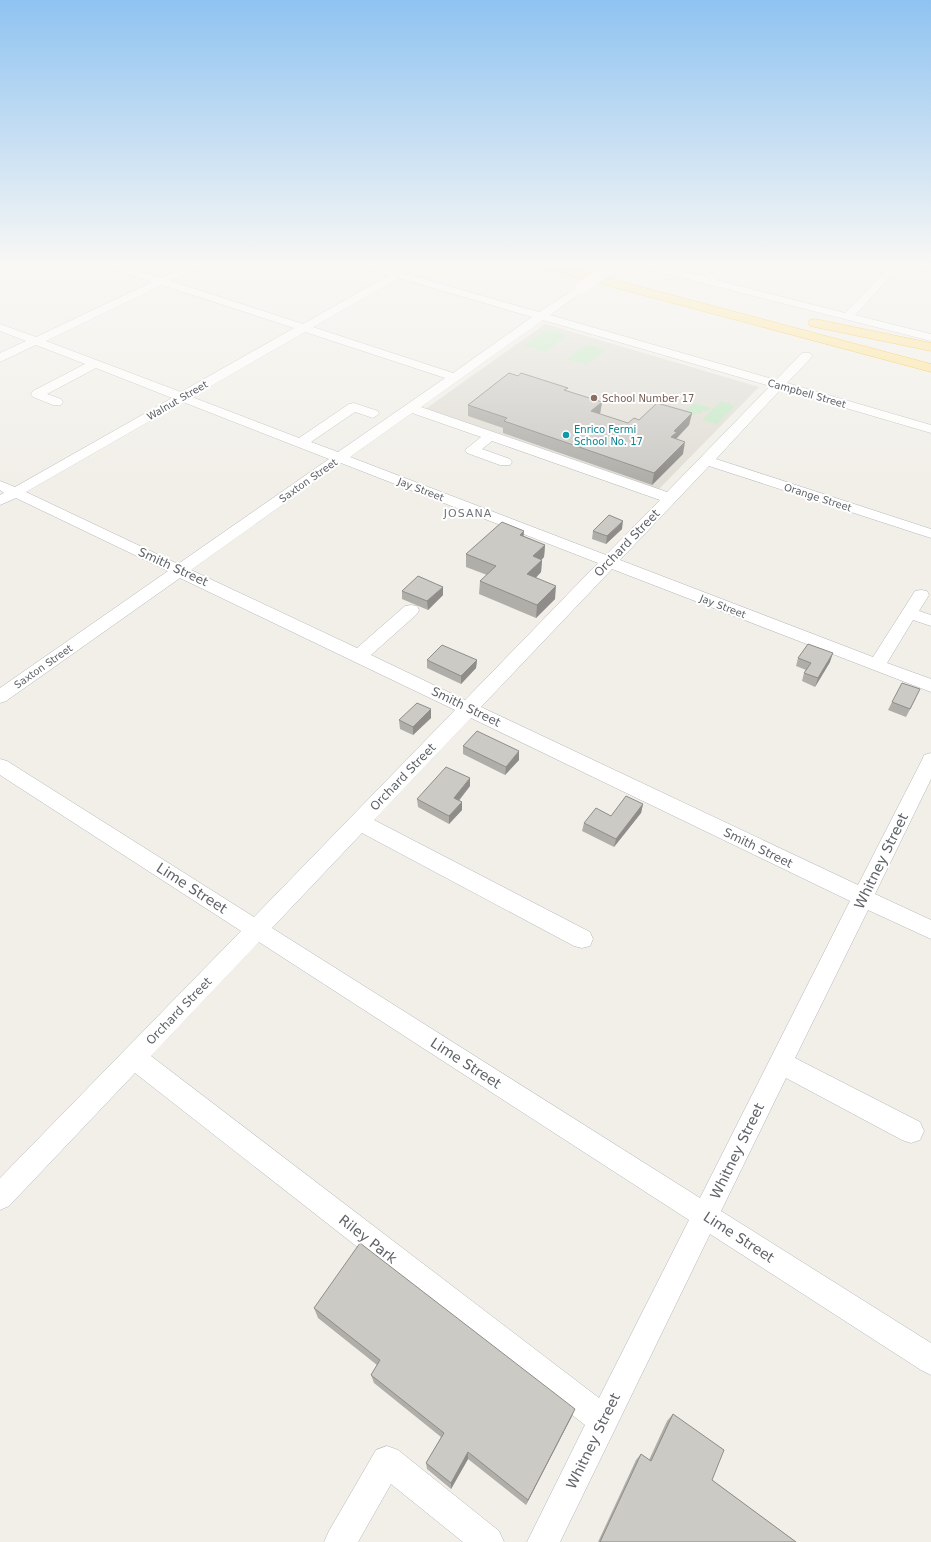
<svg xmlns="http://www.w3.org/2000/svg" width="931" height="1542" viewBox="0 0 931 1542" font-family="'DejaVu Sans',sans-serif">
<rect width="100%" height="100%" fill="#f1efe8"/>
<path fill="#e1ded6" d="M 545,324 L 759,387 L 656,492 L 424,410 Z"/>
<path fill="#c5e8c5" d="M 547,329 L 567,335 L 545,352 L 524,346 Z
M 586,344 L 606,350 L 587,365 L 567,359 Z
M 721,401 L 735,406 L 717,424 L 702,420 Z
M 695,403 L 711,408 L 707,412 L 703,411 L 700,414 L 696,413 L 694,415 L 684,411 Z"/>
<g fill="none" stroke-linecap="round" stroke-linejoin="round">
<defs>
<path id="minor" d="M 104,264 L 118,264 L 161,278 L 190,264 L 203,264 L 202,266 L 171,281 L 303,324 L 389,275 L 357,266 L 356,264 L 371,264 L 396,271 L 409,264 L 421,264 L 406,274 L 539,312 L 581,285 L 585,286 L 586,288 L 585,290 L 550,315 L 776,380 L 802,353 L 810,353 L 812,356 L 810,359 L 787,383 L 931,425 L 931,433 L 781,389 L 716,459 L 931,529 L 931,538 L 709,466 L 620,560 L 873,657 L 915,591 L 921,590 L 927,591 L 929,595 L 919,611 L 931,615 L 931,626 L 913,620 L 887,663 L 931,679 L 931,692 L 612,569 L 481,707 L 858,885 L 922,760 L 924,755 L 931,753 L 931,779 L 875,894 L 931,920 L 931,939 L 868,910 L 795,1058 L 920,1122 L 924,1131 L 920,1140 L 911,1143 L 902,1140 L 786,1078 L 721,1211 L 931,1343 L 931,1375 L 921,1370 L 710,1234 L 560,1542 L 527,1542 L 585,1425 L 135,1073 L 9,1206 L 0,1210 L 0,1178 L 241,931 L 0,775 L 0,759 L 7,761 L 254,917 L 455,710 L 180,578 L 6,701 L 0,703 L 0,688 L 168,571 L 16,498 L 0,505 L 0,495 L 4,493 L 0,490 L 0,481 L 15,487 L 172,398 L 96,368 L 47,394 L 61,399 L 63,402 L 61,405 L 53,405 L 33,397 L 31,394 L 33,391 L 85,364 L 36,345 L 0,362 L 0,353 L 26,341 L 0,331 L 0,324 L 36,337 L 152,282 L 105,266 ZM 399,278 L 532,317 L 453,373 L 313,327 ZM 162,285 L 294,328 L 181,392 L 46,341 ZM 543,320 L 770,386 L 667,492 L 421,407 ZM 305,332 L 445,378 L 338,452 L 311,442 L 355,412 L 373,418 L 379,414 L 378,411 L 354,403 L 349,404 L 299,438 L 192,397 ZM 183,402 L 329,459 L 178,564 L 26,492 ZM 412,413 L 481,437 L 465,450 L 467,453 L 500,465 L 510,465 L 512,462 L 510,459 L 482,449 L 492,441 L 660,500 L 606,555 L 350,457 ZM 341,463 L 598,563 L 465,700 L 371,655 L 417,614 L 419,610 L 417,606 L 411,605 L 405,606 L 357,648 L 191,570 ZM 471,718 L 850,901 L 700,1198 L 272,928 L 362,833 L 574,946 L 582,948 L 590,946 L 593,939 L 590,932 L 374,820 ZM 259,942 L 689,1220 L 599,1398 L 151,1056 Z
M 636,264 L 652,264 L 706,277 L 724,264 L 735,264 L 716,280 L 845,313 L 892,264 L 902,264 L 855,315 L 931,334 L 931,341 L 637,266 Z
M 912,264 L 931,264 L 931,270 L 913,266 Z
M 8,265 L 12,266 L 13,268 L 0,274 L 0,267 Z
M 387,1446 L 398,1450 L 499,1531 L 504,1542 L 463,1542 L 391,1484 L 358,1542 L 324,1542 L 329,1531 L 376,1450 Z"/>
<path id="highway" d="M 536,264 L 555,264 L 931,364 L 931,372 L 538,267 Z
M 815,319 L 931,343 L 931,351 L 810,326 L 808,323 L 810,320 Z"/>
</defs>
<use href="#minor" stroke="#b5b8bc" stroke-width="1"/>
<use href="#highway" stroke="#f9ab00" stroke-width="1"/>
<use href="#minor" fill="#fff" fill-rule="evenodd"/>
<use href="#highway" fill="#fde293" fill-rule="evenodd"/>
<defs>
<path id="minor-bridge" d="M 581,288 L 616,264"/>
</defs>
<use href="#minor-bridge" stroke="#b5b8bc" stroke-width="12" stroke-linecap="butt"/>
<use href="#minor-bridge" stroke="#fff" stroke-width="12"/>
</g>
<path fill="#afaea9" d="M 567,391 L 602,402 L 600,414 L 628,423 L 639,420 L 692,413 L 689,425 L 676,439 L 683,454 L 652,485 L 503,433 L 503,428 L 468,416 L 468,405 Z
M 622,529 L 606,544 L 592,539 L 593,531 Z
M 524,536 L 545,545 L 544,557 L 541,560 L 542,560 L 541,572 L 536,578 L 555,599 L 536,618 L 479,594 L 480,581 L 487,575 L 466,567 L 466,554 Z
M 402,591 L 443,595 L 428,610 L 402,599 Z
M 798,658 L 830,662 L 815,687 L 802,681 L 804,673 L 806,670 L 796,666 Z
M 427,660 L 477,660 L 476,668 L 461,684 L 427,668 Z
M 916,698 L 906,717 L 888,710 L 892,702 Z
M 431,718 L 413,735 L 400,729 L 399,720 Z
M 463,746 L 519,760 L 505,775 L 463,754 Z
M 470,786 L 459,801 L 462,810 L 449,824 L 418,807 L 417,799 Z
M 643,804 L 641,813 L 614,847 L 582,831 L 584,823 L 611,816 Z
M 314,1308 L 572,1416 L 526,1505 L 468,1459 L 451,1489 L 427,1469 L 426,1463 L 441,1437 L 374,1383 L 371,1375 L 377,1365 L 318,1318 Z
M 673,1414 L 712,1480 L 796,1542 L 598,1542 L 636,1460 L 641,1454 L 649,1460 L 667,1421 Z"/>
<path fill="#8f8d8a" d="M 602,402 L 600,414 L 590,423 L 591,411 Z
M 692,413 L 689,425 L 676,439 L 675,444 L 671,437 L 674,431 Z
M 685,442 L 683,454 L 652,485 L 654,473 Z
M 623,521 L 622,529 L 606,544 L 607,536 Z
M 524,531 L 523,543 L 520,535 Z
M 545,545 L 544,557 L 532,569 L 533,556 Z
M 542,560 L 541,572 L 526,587 L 527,574 Z
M 556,586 L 555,599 L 536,618 L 537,605 Z
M 443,587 L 443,595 L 428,610 L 427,601 Z
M 833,653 L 830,662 L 815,687 L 818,678 Z
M 477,660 L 476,668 L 461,684 L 461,676 Z
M 431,709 L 431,718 L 413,735 L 413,727 Z
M 519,751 L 519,760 L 505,775 L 506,767 Z
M 470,778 L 470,786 L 454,806 L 454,798 Z
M 462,802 L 462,810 L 449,824 L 449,816 Z
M 643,804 L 641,813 L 614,847 L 616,839 Z
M 575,1409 L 572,1416 L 526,1505 L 528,1500 Z
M 468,1452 L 468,1459 L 451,1489 L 451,1483 Z"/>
<path fill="#cccac5" stroke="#8f8d8a" d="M 509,373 L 518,376 L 521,373 L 568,388 L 564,390 L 602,402 L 591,411 L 628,423 L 634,418 L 639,420 L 657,403 L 692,413 L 674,431 L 677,432 L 671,437 L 685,442 L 654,473 L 504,421 L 507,418 L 468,405 Z
M 609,515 L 623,521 L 607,536 L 593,531 Z
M 502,522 L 524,531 L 520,535 L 545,545 L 533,556 L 542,560 L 527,574 L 556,586 L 537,605 L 480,581 L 496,566 L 466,554 Z
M 418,576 L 443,587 L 427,601 L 402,591 Z
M 808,644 L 833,653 L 818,678 L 804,673 L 811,663 L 798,658 Z
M 442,645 L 477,660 L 461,676 L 427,660 Z
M 902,683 L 920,689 L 910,709 L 892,702 Z
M 417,703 L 431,709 L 413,727 L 399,720 Z
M 477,731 L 519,751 L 506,767 L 463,746 Z
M 446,767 L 470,778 L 454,798 L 462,802 L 449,816 L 417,799 Z
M 626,796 L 643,804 L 616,839 L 584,823 L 596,808 L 611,816 Z
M 360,1243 L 575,1409 L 528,1500 L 468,1452 L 451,1483 L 426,1463 L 444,1433 L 371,1375 L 380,1360 L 314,1308 Z
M 673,1414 L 724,1450 L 712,1480 L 796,1542 L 600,1542 L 641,1454 L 651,1461 Z"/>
<linearGradient id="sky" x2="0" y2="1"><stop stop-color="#8fc3f1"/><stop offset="0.55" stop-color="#f9f8f5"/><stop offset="1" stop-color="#f9f8f5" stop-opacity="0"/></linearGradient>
<rect width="931" height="480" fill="url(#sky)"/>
<circle fill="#8d6e63" stroke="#fff" stroke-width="1.5" cx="594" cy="398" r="4"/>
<circle fill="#0f9aa8" stroke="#fff" stroke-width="1.5" cx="566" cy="435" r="4"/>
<g text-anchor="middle" stroke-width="4" stroke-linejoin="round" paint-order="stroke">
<g font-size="10" fill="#5f6368" stroke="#fff">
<text transform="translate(807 393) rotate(16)" y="4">Campbell Street</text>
<text transform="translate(177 400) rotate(-30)" y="4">Walnut Street</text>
<text transform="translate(308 480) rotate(-35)" y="4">Saxton Street</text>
<text transform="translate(421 489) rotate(21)" y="4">Jay Street</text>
<text transform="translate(818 497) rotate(18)" y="4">Orange Street</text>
<text transform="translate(723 606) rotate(21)" y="4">Jay Street</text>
<text transform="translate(43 666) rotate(-35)" y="4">Saxton Street</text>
</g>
<g font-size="10" fill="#785e54" stroke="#fff" text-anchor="start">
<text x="602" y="402">School Number 17</text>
</g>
<g font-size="10" fill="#0d838f" stroke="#fff" text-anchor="start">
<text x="574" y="433">Enrico Fermi<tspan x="574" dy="12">School No. 17</tspan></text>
</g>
<g font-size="11" letter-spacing="1" fill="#70757a" stroke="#fff">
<text x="468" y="517">JOSANA</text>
</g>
<g font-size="12" fill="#5f6368" stroke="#fff">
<text transform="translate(627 543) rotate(-46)" y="4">Orchard Street</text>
<text transform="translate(173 567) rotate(25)" y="4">Smith Street</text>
<text transform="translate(466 707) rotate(26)" y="4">Smith Street</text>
<text transform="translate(403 777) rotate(-46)" y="4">Orchard Street</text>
<text transform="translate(758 848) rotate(26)" y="4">Smith Street</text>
<text transform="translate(179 1011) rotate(-46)" y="4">Orchard Street</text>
</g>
<g font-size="14" fill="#5f6368" stroke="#fff">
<text transform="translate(881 861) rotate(-64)" y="5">Whitney Street</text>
<text transform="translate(192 888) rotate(33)" y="5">Lime Street</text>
<text transform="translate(466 1063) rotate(33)" y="5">Lime Street</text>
<text transform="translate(737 1151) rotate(-64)" y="5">Whitney Street</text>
<text transform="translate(739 1237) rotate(33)" y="5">Lime Street</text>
<text transform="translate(368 1239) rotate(38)" y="5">Riley Park</text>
<text transform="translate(593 1441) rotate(-64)" y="5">Whitney Street</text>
</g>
</g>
</svg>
